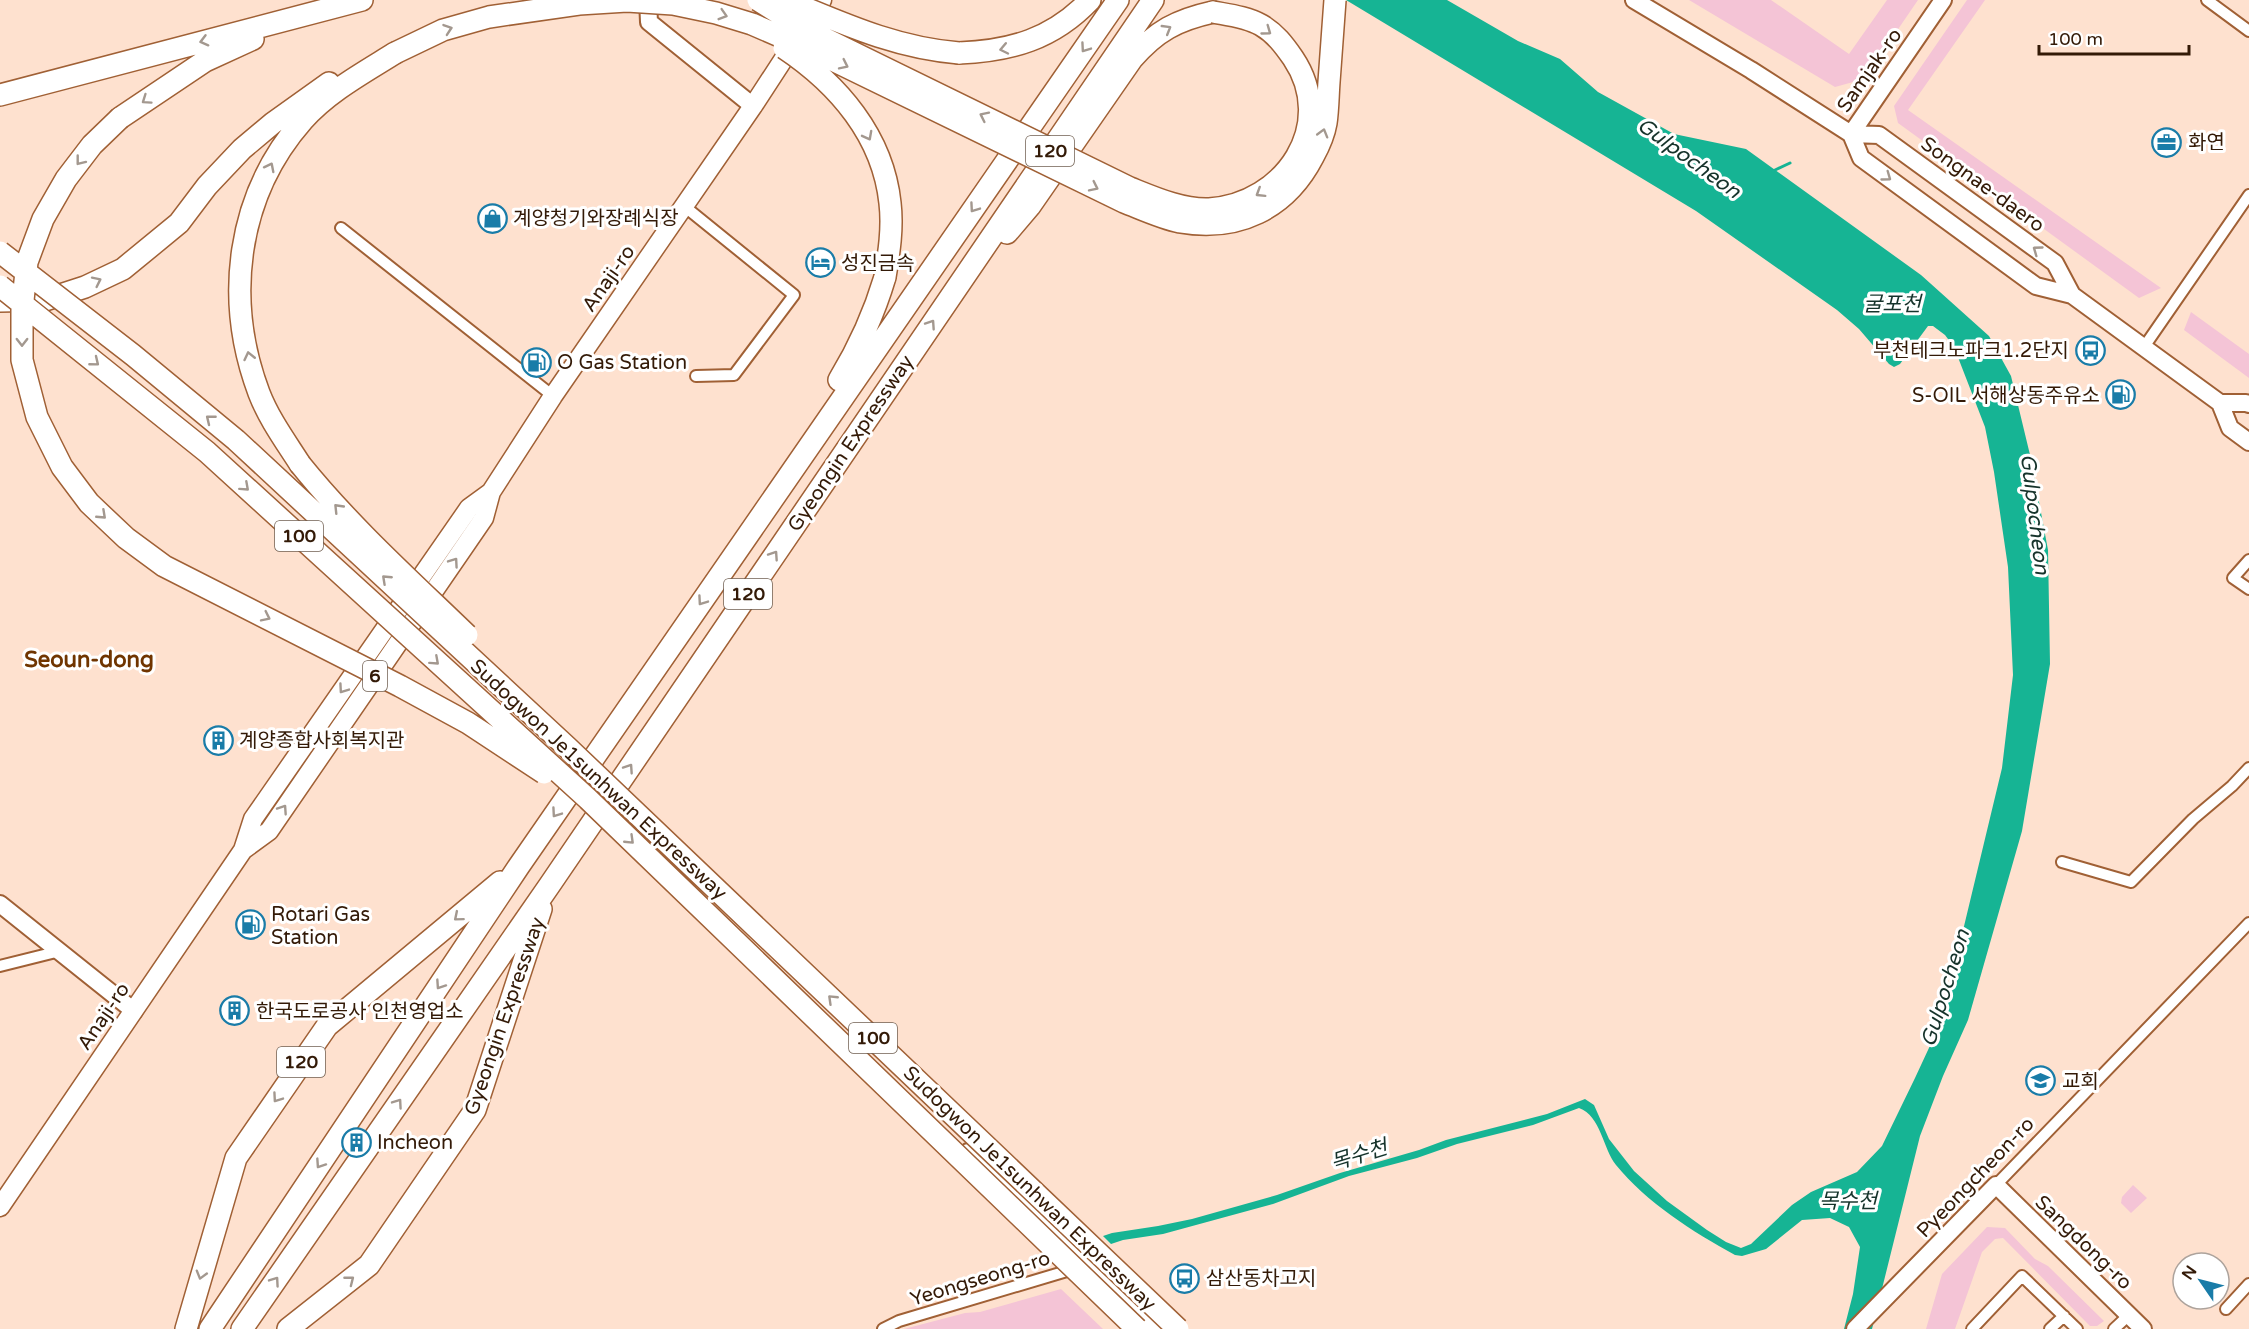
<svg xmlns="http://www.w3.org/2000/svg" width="2249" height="1329" viewBox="0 0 2249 1329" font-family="'Varela Round','Noto Sans KR',sans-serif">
<rect width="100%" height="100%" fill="#fee1cf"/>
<path fill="#f4c4d6" d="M 1689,0 L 1771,0 L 1849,54 L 1887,0 L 1918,0 L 1864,79 L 1835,87 Z
M 1967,0 L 1985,0 L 1908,110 L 2161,288 L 2139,298 L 1898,123 L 1894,106 Z
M 2191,312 L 2249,354 L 2249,378 L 2184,330 Z
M 2133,1185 L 2147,1198 L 2131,1213 L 2121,1203 L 2122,1197 Z
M 1987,1227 L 2005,1228 L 2035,1259 L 2048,1266 L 2104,1321 L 2097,1326 L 2090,1326 L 2003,1238 L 1995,1239 L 1982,1252 L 1955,1329 L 1926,1329 L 1942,1274 Z
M 1061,1289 L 1103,1329 L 904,1329 L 965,1313 L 980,1312 Z"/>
<path fill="#16b494" d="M 1346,0 L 1447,0 L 1518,41 L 1560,59 L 1598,92 L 1674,134 L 1746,149 L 1921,275 L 1989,336 L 2011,376 L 2031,459 L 2048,550 L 2050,664 L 2022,831 L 1968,1020 L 1943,1076 L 1920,1136 L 1872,1329 L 1844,1329 L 1853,1294 L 1860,1247 L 1849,1227 L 1830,1218 L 1802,1220 L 1766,1249 L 1742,1256 L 1735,1255 C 1693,1232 1646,1202 1616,1165 C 1603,1149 1601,1116 1579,1108 L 1533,1125 L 1457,1144 L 1417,1158 L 1349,1176 L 1273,1204 L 1163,1234 L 1123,1240 L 1111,1244 L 1103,1236 L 1112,1233 L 1158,1226 L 1192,1219 L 1277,1195 L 1340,1173 L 1419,1150 L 1446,1140 L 1547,1114 L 1585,1099 L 1594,1105 L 1609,1139 L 1634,1171 L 1667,1201 L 1707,1230 L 1726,1242 L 1741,1248 L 1751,1244 L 1792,1205 L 1811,1192 L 1857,1172 L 1882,1146 L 1915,1078 L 1941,1022 L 2002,768 L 2013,675 L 2008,567 L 1994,472 L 1985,427 L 1954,347 L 1945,335 L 1933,326 L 1928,326 L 1900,364 L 1894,367 L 1889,364 L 1859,329 L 1837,310 L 1696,211 Z"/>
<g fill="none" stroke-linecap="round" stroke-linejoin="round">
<path stroke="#16b494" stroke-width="3" d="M 1773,171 L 1790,163"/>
<defs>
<path id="street" d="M 2207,0 L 2249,31
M 684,206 L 794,295 L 734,375 L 696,376
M 341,228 L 553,396
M 2144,347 L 2249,195
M 2249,560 L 2233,578 L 2249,589
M 2062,862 L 2131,882 L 2193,819 L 2232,786 L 2249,768
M 0,966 L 60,951
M 1996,1185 L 2249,923
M 2226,1309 L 2249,1284
M 883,1329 L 899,1321 L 1077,1268
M 1972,1329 L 2022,1276 L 2077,1329
M 2050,1329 L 2064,1316
M 2114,1329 L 2129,1315"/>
<path id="secondary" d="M 648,0 L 649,22 L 753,106
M 1634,0 L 1751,70 L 1851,134 L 1879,135 L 2055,263 L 2072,295
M 1851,134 L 1861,158 L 2036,286 L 2072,295 L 2220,403 L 2230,428 L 2249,442
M 1851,134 L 1943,0
M 2220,403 L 2246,403 L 2249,404
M 0,904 L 134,1011
M 968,1152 L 1156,1329
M 1855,1329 L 1996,1185 L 2143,1329"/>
<path id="primary" d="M 243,850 L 269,831 L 484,518 L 491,492 L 553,396 L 753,106 L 822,0
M 0,1207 L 243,850 L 253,819 L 469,508 L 491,492"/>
<path id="highway" d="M 959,53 C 1011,51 1053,39 1090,0
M 0,95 L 362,0
M 120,118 L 205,61 L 253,39
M 1007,233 L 1030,206 L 1132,59 C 1156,31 1177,20 1213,12
M 0,301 L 45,300 L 85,287 L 123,269 L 179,223 L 207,186 L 242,149 L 273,123 L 329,83
M 839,380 C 859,347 874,314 885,277
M 300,464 C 286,442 269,419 259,393 C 224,300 236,196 303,120 C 328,92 363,73 395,53
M 186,1329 L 236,1158 L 327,1026 L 500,882
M 210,1329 L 519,866 L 1118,0
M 242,1329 L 549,886 L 1153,0
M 288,1329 L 369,1265 L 475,1110 L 541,909"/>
</defs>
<use href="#street" stroke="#a06035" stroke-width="14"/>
<use href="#secondary" stroke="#a06035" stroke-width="20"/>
<use href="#primary" stroke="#a06035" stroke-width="21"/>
<use href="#highway" stroke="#a06035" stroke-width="24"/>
<use href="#street" stroke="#fff" stroke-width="10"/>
<use href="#secondary" stroke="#fff" stroke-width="16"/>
<use href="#primary" stroke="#fff" stroke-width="18"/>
<use href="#highway" stroke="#fff" stroke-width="21"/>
<defs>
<path id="highway-bridge" d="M 758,0 L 801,27 L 1130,188 C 1155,198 1182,210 1209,209 C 1285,204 1338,125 1293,58 C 1284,45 1275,33 1261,25 C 1247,17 1229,15 1213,12
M 786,0 C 844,24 896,48 959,53
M 784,48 C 838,84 883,136 890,203 C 893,228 889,253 885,277
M 395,53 L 443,30 L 489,17 L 579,4 L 627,1 L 673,4 L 716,13 L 752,24 L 812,50 L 1124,202 C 1142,209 1161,218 1180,222 C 1238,232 1286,209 1313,157 C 1319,146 1324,135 1326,123 C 1328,110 1328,95 1329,82 C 1331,55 1333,27 1335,0
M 120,118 L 92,145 L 66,179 L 43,219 L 27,262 L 22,310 L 22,360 L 37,417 L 62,467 L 89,503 L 126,538 L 164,566 L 400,686 L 468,723 L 544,773
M 0,252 L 133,355 L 236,440 L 567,747 L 1178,1329
M 0,286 L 207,452 L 588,799 L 1137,1329
M 300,464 C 350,526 410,580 467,635"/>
</defs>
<use href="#highway-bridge" stroke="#a06035" stroke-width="24" stroke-linecap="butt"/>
<use href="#highway-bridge" stroke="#fff" stroke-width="21"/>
</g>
<defs><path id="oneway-chevron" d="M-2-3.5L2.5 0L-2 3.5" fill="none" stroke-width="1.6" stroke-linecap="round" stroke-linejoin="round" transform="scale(1.5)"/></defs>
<g stroke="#a3988f">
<use href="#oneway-chevron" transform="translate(723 15) rotate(17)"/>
<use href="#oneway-chevron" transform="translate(448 29) rotate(-19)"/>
<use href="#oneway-chevron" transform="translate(1167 29) rotate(-31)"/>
<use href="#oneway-chevron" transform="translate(1267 31) rotate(36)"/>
<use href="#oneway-chevron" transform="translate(204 41) rotate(165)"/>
<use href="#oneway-chevron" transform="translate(1085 48) rotate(125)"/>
<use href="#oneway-chevron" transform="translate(1004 49) rotate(168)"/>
<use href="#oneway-chevron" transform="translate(844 65) rotate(26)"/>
<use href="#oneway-chevron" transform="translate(146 100) rotate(145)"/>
<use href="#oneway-chevron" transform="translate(984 116) rotate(-154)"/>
<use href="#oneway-chevron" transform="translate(1323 133) rotate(-74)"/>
<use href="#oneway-chevron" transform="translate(868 136) rotate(62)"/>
<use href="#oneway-chevron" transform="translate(80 161) rotate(128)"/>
<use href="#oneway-chevron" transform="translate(270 167) rotate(-63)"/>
<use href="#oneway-chevron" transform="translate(1887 177) rotate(36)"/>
<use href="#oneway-chevron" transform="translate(1094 187) rotate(26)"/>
<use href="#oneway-chevron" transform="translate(1260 193) rotate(148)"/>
<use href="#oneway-chevron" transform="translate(974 208) rotate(125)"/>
<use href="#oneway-chevron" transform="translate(2037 250) rotate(-144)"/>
<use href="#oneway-chevron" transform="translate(97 281) rotate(-26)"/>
<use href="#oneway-chevron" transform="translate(931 324) rotate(-56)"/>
<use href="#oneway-chevron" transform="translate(22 342) rotate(90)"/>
<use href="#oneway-chevron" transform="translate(249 356) rotate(-103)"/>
<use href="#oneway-chevron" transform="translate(95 362) rotate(39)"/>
<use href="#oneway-chevron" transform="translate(210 419) rotate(-141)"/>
<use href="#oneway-chevron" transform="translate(245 487) rotate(42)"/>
<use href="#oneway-chevron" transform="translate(338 508) rotate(-134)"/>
<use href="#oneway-chevron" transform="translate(102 515) rotate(43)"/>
<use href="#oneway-chevron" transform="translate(774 555) rotate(-56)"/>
<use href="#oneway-chevron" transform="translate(454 562) rotate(-55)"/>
<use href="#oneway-chevron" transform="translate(386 579) rotate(-137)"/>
<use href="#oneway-chevron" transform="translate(702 601) rotate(125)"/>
<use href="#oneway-chevron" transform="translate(266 617) rotate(26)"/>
<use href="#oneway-chevron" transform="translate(435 661) rotate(42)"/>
<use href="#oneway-chevron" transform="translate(343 689) rotate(125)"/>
<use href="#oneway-chevron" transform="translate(629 768) rotate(-56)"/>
<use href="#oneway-chevron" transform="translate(283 809) rotate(-56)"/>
<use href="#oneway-chevron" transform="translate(556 813) rotate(125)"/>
<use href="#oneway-chevron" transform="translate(630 840) rotate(44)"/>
<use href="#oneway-chevron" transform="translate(458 917) rotate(140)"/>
<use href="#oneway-chevron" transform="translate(440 985) rotate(124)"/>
<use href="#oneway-chevron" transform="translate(832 999) rotate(-136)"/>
<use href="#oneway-chevron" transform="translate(277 1098) rotate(125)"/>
<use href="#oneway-chevron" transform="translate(398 1103) rotate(-55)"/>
<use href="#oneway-chevron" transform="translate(320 1164) rotate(124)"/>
<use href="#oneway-chevron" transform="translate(201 1275) rotate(106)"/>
<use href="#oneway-chevron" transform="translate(350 1280) rotate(-38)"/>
<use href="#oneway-chevron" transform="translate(275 1281) rotate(-55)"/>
</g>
<defs>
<symbol id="office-ring" viewBox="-11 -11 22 22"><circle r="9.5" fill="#fff" stroke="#197ca8" stroke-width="1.5"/><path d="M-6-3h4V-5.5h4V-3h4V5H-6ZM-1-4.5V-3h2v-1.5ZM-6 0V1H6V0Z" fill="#197ca8"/></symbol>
<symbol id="shop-ring" viewBox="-11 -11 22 22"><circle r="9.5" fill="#fff" stroke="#197ca8" stroke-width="1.5"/><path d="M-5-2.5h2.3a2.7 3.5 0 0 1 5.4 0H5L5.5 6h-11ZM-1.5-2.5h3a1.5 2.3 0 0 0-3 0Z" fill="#197ca8"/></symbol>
<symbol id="hotel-ring" viewBox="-11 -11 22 22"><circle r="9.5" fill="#fff" stroke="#197ca8" stroke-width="1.5"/><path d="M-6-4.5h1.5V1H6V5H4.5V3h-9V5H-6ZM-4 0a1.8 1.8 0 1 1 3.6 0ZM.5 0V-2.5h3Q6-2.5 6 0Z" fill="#197ca8"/></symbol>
<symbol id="bus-ring" viewBox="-11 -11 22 22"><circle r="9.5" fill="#fff" stroke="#197ca8" stroke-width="1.5"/><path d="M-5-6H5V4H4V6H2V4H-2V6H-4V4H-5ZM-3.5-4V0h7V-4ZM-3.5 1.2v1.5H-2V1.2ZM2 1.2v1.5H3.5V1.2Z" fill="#197ca8"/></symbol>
<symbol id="fuel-ring" viewBox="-11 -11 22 22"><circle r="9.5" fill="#fff" stroke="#197ca8" stroke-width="1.5"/><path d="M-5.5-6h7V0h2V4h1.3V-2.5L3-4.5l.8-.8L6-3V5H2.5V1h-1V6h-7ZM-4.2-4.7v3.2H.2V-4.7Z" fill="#197ca8"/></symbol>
<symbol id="building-ring" viewBox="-11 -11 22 22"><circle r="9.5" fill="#fff" stroke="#197ca8" stroke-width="1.5"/><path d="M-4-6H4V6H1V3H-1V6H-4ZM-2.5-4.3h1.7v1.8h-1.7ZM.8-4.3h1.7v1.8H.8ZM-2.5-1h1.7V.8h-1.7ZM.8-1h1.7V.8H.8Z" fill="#197ca8"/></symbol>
<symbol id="school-ring" viewBox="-11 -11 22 22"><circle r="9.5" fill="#fff" stroke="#197ca8" stroke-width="1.5"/><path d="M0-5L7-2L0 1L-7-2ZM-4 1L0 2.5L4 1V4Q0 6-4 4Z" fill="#197ca8"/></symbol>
</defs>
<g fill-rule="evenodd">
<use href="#office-ring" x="2150" y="126" width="33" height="33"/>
<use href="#shop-ring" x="476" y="202" width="33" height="33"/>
<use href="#hotel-ring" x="804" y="246" width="33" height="33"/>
<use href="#bus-ring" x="2074" y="334" width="33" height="33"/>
<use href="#fuel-ring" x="520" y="346" width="33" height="33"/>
<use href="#fuel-ring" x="2104" y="378" width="33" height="33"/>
<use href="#building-ring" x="202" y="724" width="33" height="33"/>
<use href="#fuel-ring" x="234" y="908" width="33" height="33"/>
<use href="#building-ring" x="218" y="994" width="33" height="33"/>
<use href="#school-ring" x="2024" y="1064" width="33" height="33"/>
<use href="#building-ring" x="340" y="1126" width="33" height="33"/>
<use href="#bus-ring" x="1168" y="1262" width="33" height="33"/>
</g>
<g text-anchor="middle" stroke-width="6" stroke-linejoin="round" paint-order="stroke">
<g fill="#fff" stroke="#705f51" stroke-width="1.5">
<rect x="1026" y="136" width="48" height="30" rx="4.5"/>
<rect x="275" y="521" width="48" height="30" rx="4.5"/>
<rect x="724" y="579" width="48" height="30" rx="4.5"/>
<rect x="363" y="661" width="24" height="30" rx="4.5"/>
<rect x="849" y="1023" width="48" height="30" rx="4.5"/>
<rect x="277" y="1047" width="48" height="30" rx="4.5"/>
</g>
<g font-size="18" font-weight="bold" fill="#331a07">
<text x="1050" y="157">120</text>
<text x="299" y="542">100</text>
<text x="748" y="600">120</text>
<text x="375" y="682">6</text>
<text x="873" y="1044">100</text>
<text x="301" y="1068">120</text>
</g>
<g font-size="20" fill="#331a07" stroke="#fff">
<text transform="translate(1869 70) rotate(-55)" y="7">Samjak-ro</text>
<text transform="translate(1983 184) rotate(36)" y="7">Songnae-daero</text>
<text transform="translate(608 278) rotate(-55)" y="7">Anaji-ro</text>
<text transform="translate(850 443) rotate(-56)" y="7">Gyeongin Expressway</text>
<text transform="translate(599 779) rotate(43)" y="7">Sudogwon Je1sunhwan Expressway</text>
<text transform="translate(103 1016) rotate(-56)" y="7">Anaji-ro</text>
<text transform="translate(504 1016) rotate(-71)" y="7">Gyeongin Expressway</text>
<text transform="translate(1975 1177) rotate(-46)" y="7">Pyeongcheon-ro</text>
<text transform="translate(1030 1188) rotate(44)" y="7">Sudogwon Je1sunhwan Expressway</text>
<text transform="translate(2084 1242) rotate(44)" y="7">Sangdong-ro</text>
<text transform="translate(980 1278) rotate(-17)" y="7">Yeongseong-ro</text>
</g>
<g font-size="20" fill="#331a07" stroke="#fff" text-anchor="start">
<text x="2188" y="149">화연</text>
<text x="513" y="225">계양청기와장례식장</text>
<text x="841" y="270">성진금속</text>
<text x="2069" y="357" text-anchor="end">부천테크노파크1.2단지</text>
<text x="557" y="369">O Gas Station</text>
<text x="2100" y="402" text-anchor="end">S-OIL 서해상동주유소</text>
<text x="239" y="747">계양종합사회복지관</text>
<text x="271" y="921">Rotari Gas<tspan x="271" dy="23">Station</tspan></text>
<text x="256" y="1018">한국도로공사 인천영업소</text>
<text x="2062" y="1088">교회</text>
<text x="377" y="1149">Incheon</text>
<text x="1206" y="1285">삼산동차고지</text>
</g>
<g font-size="21" font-style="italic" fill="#16332b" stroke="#fff">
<text transform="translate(1689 158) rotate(36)" y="7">Gulpocheon</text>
<text x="1892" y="311">굴포천</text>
<text transform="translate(2035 514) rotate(83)" y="7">Gulpocheon</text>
<text transform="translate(1945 988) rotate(-73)" y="7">Gulpocheon</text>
<text transform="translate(1359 1155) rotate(-17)" y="7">목수천</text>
<text x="1848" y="1208">목수천</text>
</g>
<g font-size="22" font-weight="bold" fill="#703500" stroke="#fff">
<text x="89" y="667">Seoun-dong</text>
</g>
</g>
<g transform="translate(2201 1281) rotate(305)"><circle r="28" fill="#ffffff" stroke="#ada39c" stroke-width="1.5"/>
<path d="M0-4.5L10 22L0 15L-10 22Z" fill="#197ca8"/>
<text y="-9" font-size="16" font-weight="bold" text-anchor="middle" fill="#331a07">N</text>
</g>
<path d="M2039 45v9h150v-9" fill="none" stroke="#331a07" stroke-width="3"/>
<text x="2048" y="45" font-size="18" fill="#331a07" stroke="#ffffff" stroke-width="4.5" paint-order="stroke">100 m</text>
</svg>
